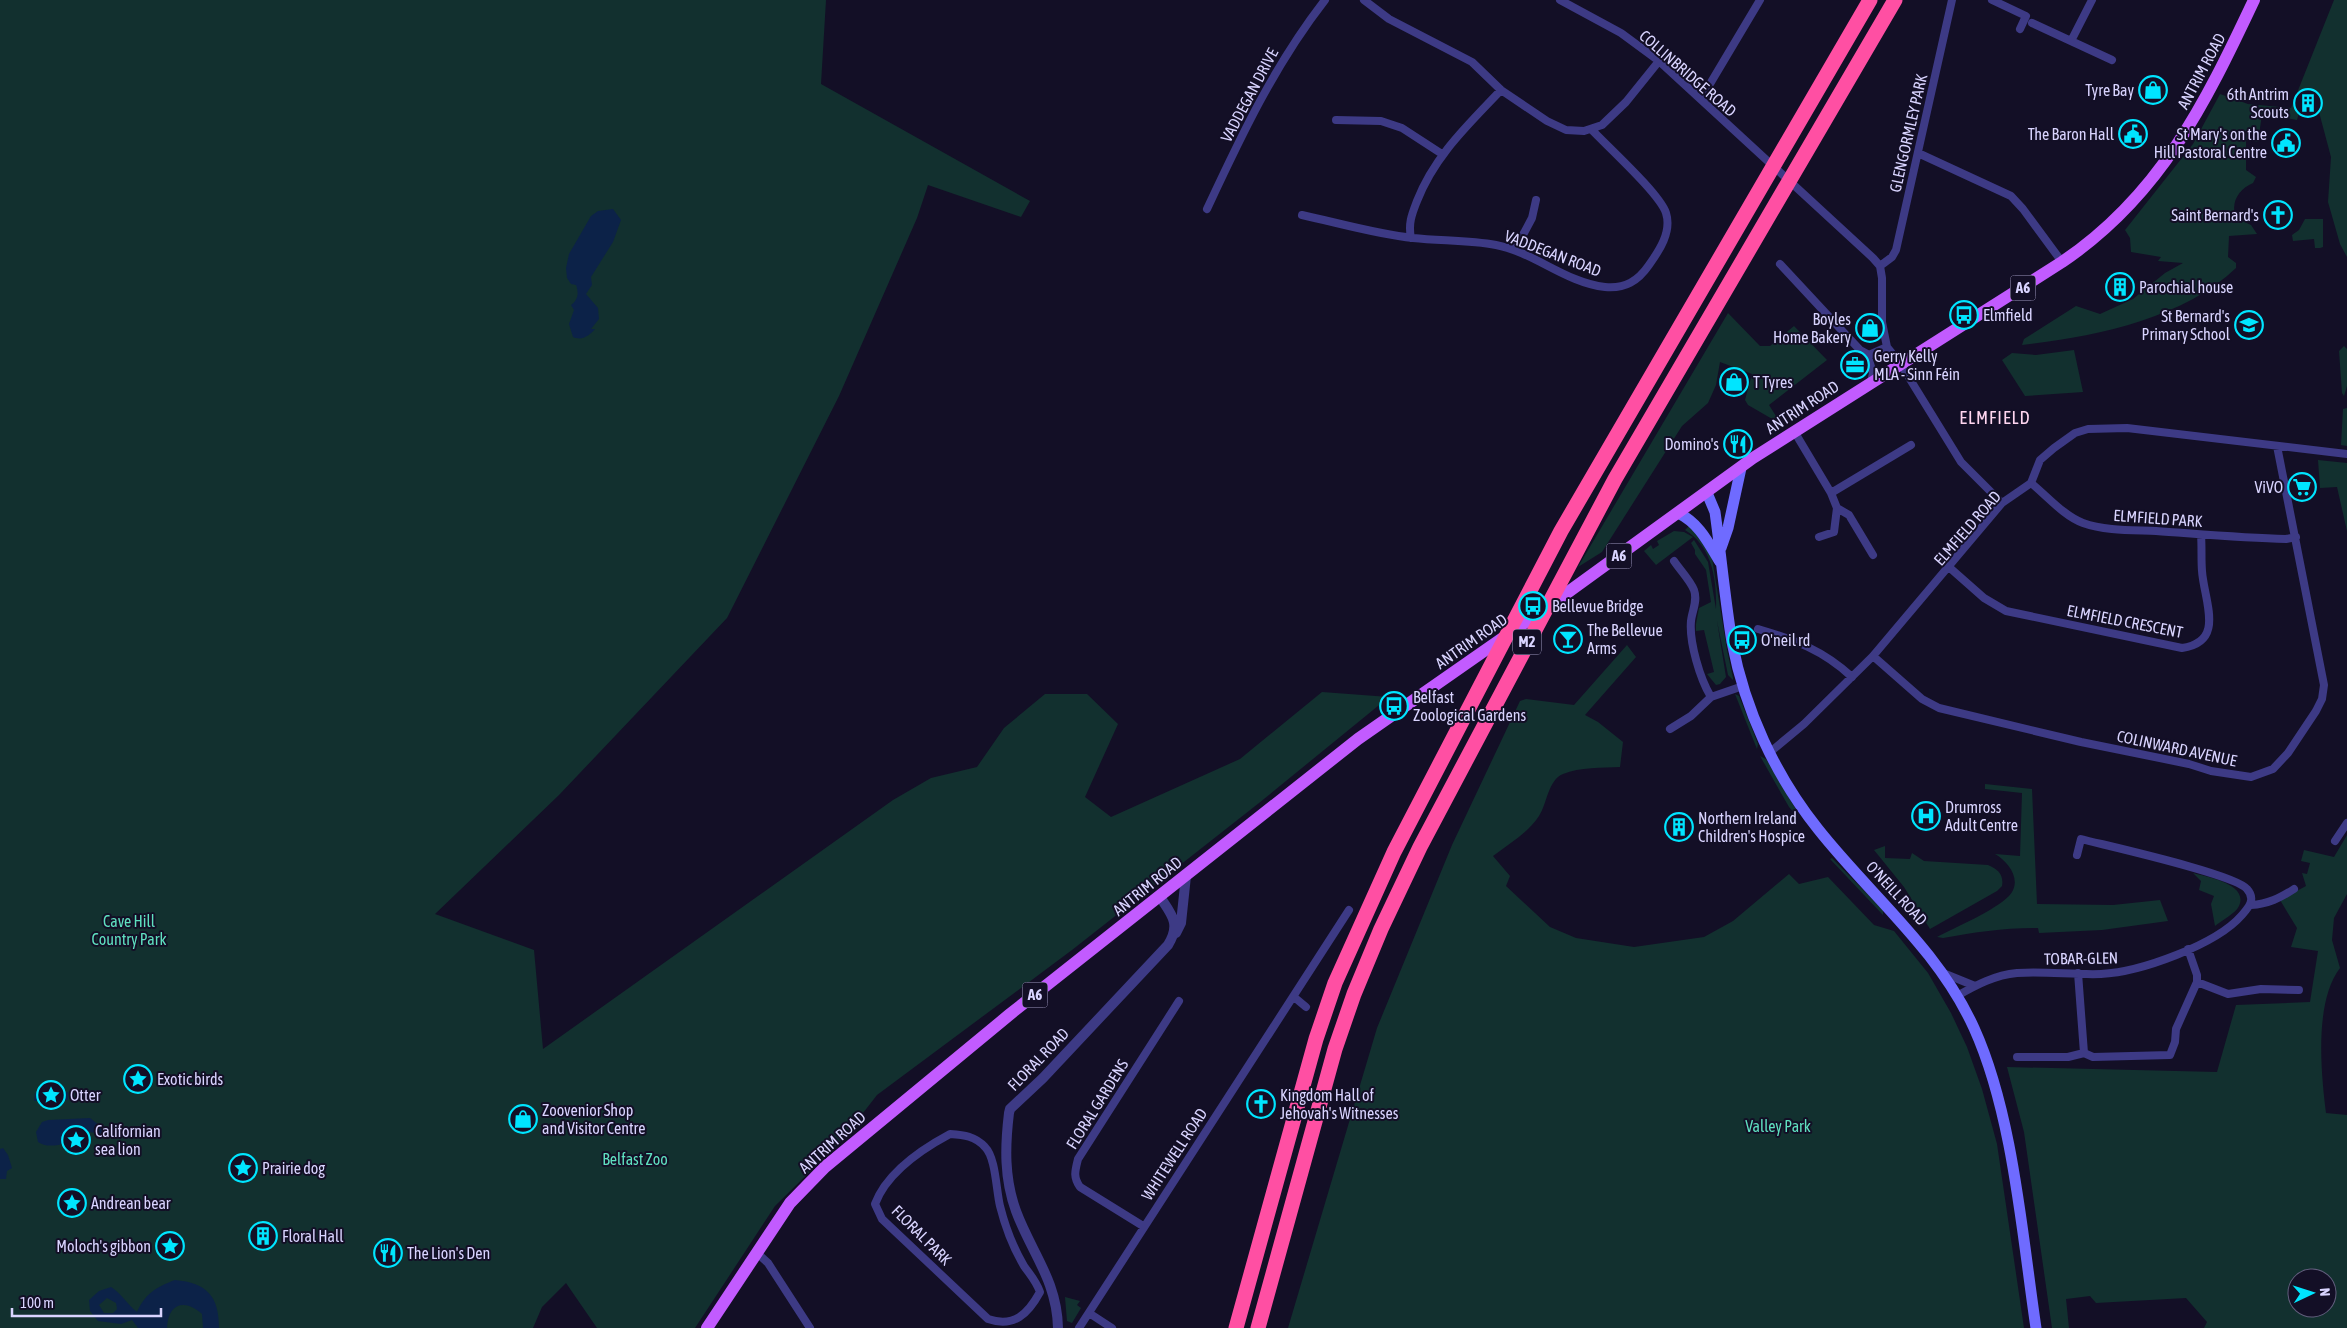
<svg xmlns="http://www.w3.org/2000/svg" width="2347" height="1328" viewBox="0 0 2347 1328" font-family="'Asap Condensed',sans-serif">
<rect width="100%" height="100%" fill="#130f26"/>
<path fill="#12302f" fill-rule="evenodd" d="M 0,0 L 826,0 L 821,84 L 1030,201 L 1021,217 L 928,185 L 917,218 L 839,396 L 727,618 L 559,795 L 435,914 L 534,950 L 543,1049 L 893,800 L 931,778 L 977,767 L 1004,728 L 1045,694 L 1087,694 L 1118,724 L 1085,797 L 1111,817 L 1240,759 L 1322,692 L 1389,697 L 1259,803 L 1072,950 L 877,1095 L 842,1140 L 775,1206 L 695,1328 L 597,1328 L 566,1283 L 542,1307 L 533,1328 L 0,1328 Z
M 2334,0 L 2347,0 L 2347,257 L 2340,244 L 2328,202 L 2331,157 L 2319,112 L 2318,93 L 2305,90 L 2297,120 L 2262,114 L 2258,142 L 2246,140 L 2246,170 L 2256,177 L 2253,183 C 2239,189 2230,202 2236,218 L 2251,225 L 2257,234 L 2229,236 L 2228,257 L 2236,263 L 2236,268 C 2183,319 2093,337 2022,345 L 2024,339 L 2076,306 L 2100,314 L 2133,299 L 2165,273 L 2183,263 L 2158,261 L 2161,257 L 2131,252 L 2130,238 L 2125,230 L 2193,144 L 2220,94 L 2248,104 L 2291,108 Z
M 2305,219 L 2323,219 L 2323,247 L 2320,248 L 2315,248 L 2314,239 L 2293,241 L 2292,235 L 2299,230 Z
M 1728,313 L 1760,346 L 1770,346 L 1794,326 L 1827,360 L 1769,405 L 1781,424 L 1748,405 L 1745,400 L 1752,374 L 1720,362 L 1716,385 L 1708,403 L 1682,426 L 1602,552 L 1578,567 Z
M 2344,346 L 2347,349 L 2347,386 L 2344,396 L 2342,393 L 2339,351 Z
M 2074,350 L 2083,392 L 2025,396 L 2002,360 L 2012,353 L 2036,355 Z
M 2347,408 L 2347,446 L 2341,445 L 2343,409 Z
M 2318,460 L 2347,463 L 2347,531 L 2337,487 L 2320,488 Z
M 1690,525 L 1712,558 L 1727,650 L 1733,678 L 1733,680 L 1728,675 L 1717,621 L 1726,677 L 1720,684 L 1716,685 L 1707,674 L 1714,672 L 1704,630 L 1696,631 L 1696,624 L 1699,608 L 1711,602 L 1706,570 L 1695,554 L 1695,550 L 1691,543 L 1694,540 L 1708,562 L 1716,609 C 1717,580 1712,546 1685,530 Z
M 1674,531 L 1684,532 L 1693,537 L 1656,565 L 1644,551 L 1651,545 L 1653,549 L 1659,545 L 1657,541 Z
M 1627,645 L 1636,657 L 1585,715 L 1598,722 L 1623,742 L 1620,767 C 1602,768 1580,767 1563,774 C 1548,780 1547,804 1539,816 C 1527,834 1510,843 1493,856 L 1510,876 L 1506,886 L 1550,927 L 1576,938 L 1634,947 L 1704,937 L 1733,921 L 1789,874 L 1799,884 L 1828,877 L 1874,925 L 1894,931 L 1928,973 L 1951,1013 L 1967,1047 L 1982,1089 L 1997,1144 L 2024,1328 L 1288,1328 L 1377,1028 L 1452,845 L 1520,701 L 1526,699 L 1574,705 Z
M 1735,694 L 1739,696 L 1758,744 L 1757,749 Z
M 1760,756 L 1766,759 L 1797,811 L 1796,815 L 1789,807 Z
M 1985,784 L 2032,789 L 2037,904 L 2113,905 L 2160,900 L 2168,921 L 2102,930 L 2039,933 L 2038,928 C 2003,928 1977,932 1943,938 L 1937,937 C 1956,927 1994,911 2009,896 C 2023,881 2009,862 1995,854 L 2020,856 L 2022,793 L 1985,789 Z
M 2347,835 L 2347,894 L 2334,918 L 2332,940 L 2340,968 C 2314,1002 2321,1073 2326,1113 L 2347,1115 L 2347,1328 L 2204,1328 L 2207,1322 L 2186,1298 L 2096,1303 L 2090,1296 L 2066,1299 L 2069,1328 L 2052,1328 L 2024,1132 L 2007,1067 L 2217,1072 L 2236,1005 L 2310,1002 L 2318,951 L 2291,947 L 2297,928 L 2280,900 L 2306,886 L 2302,873 L 2307,874 L 2310,863 L 2301,861 L 2304,850 L 2334,857 ZM 2297,1278 L 2327,1278 L 2327,1308 L 2297,1308 Z
M 1885,846 L 1885,858 L 1910,859 L 1912,853 L 1924,861 L 1988,865 C 1998,869 2004,875 2002,886 L 1997,891 L 1930,929 L 1904,887 L 1874,850 Z
M 1832,858 L 1883,910 L 1883,915 L 1830,859 Z
M 2193,873 C 2207,877 2249,884 2239,906 C 2236,913 2221,921 2215,926 L 2211,904 L 2214,896 L 2199,890 L 2201,881 Z
M 1065,1297 L 1080,1301 L 1077,1305 L 1081,1308 L 1072,1323 L 1067,1321 Z"/>
<path fill="#0c2248" fill-rule="evenodd" d="M 613,209 L 621,220 L 613,242 L 591,277 L 592,285 L 586,294 L 598,308 L 599,319 L 591,329 L 595,329 C 589,336 582,341 573,337 L 569,324 L 574,310 L 571,305 C 578,300 579,293 576,285 L 571,284 L 567,278 L 566,268 L 569,254 L 591,216 L 598,211 Z
M 68,1092 L 68,1100 L 34,1101 L 35,1093 Z
M 90,1118 L 104,1129 L 102,1134 L 89,1132 L 87,1136 L 76,1137 C 68,1145 47,1149 38,1142 L 36,1132 L 42,1122 L 48,1120 Z
M 3,1148 L 8,1155 L 12,1168 L 7,1171 L 6,1179 L 0,1179 L 0,1149 Z
M 175,1280 C 207,1283 219,1296 219,1328 L 203,1328 L 202,1314 C 184,1298 168,1304 167,1328 L 138,1328 L 132,1320 L 121,1324 L 98,1321 L 90,1311 L 89,1300 L 99,1291 L 111,1287 C 122,1294 127,1304 137,1312 C 145,1294 156,1287 175,1280 ZM 107,1298 L 116,1303 L 117,1309 L 113,1313 L 104,1313 L 99,1305 Z"/>
<g fill="none" stroke-linecap="round" stroke-linejoin="round">
<path stroke="#3d3a85" stroke-width="8" d="M 1364,0 L 1389,19 L 1472,62 L 1501,90 L 1547,121 L 1566,130 L 1584,131 L 1602,125 L 1626,102 L 1659,61
M 1560,0 L 1621,33 L 1659,61 L 1873,258 L 1880,266 L 1882,278 L 1882,322 L 1887,347 L 1900,363 L 1961,462 L 2002,503
M 1992,0 L 2026,16 L 2020,29
M 2032,23 L 2112,60
M 2071,41 L 2092,0
M 1701,99 L 1760,0
M 1336,120 L 1381,121 L 1402,128 L 1442,154
M 1918,153 L 2011,196 L 2023,209 L 2062,262
M 1207,209 C 1241,136 1275,64 1325,0
M 1302,215 C 1339,223 1376,234 1413,238 C 1440,241 1469,240 1496,245 C 1534,252 1566,283 1605,287 C 1625,289 1638,281 1649,265 C 1659,251 1672,232 1666,213 C 1660,194 1608,147 1591,129
M 1411,238 C 1408,223 1412,214 1417,201 C 1435,155 1469,124 1501,90
M 1515,250 L 1532,218 L 1536,200
M 1780,264 L 1860,350 L 1869,355 L 1887,347
M 1880,266 L 1892,257 L 1896,250 L 1952,0
M 1867,354 L 1873,373 L 1871,382
M 1794,431 L 1831,493 L 1837,508 L 1834,532 L 1819,537
M 2031,483 C 2047,496 2064,516 2083,523 C 2105,531 2132,530 2156,531 C 2199,534 2243,538 2286,539 L 2296,537
M 1831,493 L 1911,445
M 1837,508 L 1849,515 L 1873,555
M 1674,561 C 1680,570 1690,580 1694,590 C 1698,601 1692,611 1691,621 C 1689,642 1700,679 1711,697
M 1950,568 L 1984,598 L 2006,611 L 2182,648 C 2226,642 2204,601 2202,571 C 2201,559 2202,547 2201,535
M 1758,629 C 1795,640 1823,650 1852,677
M 1873,656 L 1922,699 L 1939,708 L 2081,742 L 2189,764 L 2211,771 L 2251,777 L 2273,769 L 2288,753 L 2316,711 L 2322,699 L 2324,685 L 2277,446
M 1670,729 L 1691,716 L 1711,697 L 1743,686
M 1769,753 L 1804,724 L 1873,656 L 2002,503 L 2031,483 L 2040,460 L 2054,448 L 2075,433 L 2088,429 L 2127,428 L 2347,454
M 2335,841 L 2347,823
M 2251,905 C 2268,904 2280,898 2294,889
M 1943,973 L 1975,986
M 2078,973 L 2084,1053 L 2093,1057 L 2170,1055 L 2175,1042 L 2176,1029 L 2197,982 L 2197,975 L 2188,949
M 2197,982 L 2228,994 L 2261,989 L 2299,990
M 1957,996 C 1976,985 1995,975 2017,973 C 2045,971 2073,975 2101,974 C 2140,972 2216,945 2242,915 C 2249,907 2256,899 2247,889 C 2235,874 2108,846 2081,839 L 2077,855
M 1294,997 L 1306,1007
M 2017,1057 L 2068,1057 L 2084,1053
M 950,1134 C 964,1135 975,1136 985,1147 C 996,1158 996,1190 1000,1206 C 1005,1226 1014,1249 1024,1266 C 1031,1276 1036,1281 1040,1292 C 1028,1314 1014,1328 988,1319 L 882,1219 L 875,1204 C 887,1172 922,1149 950,1134 Z
M 1143,1226 L 1080,1187 C 1073,1177 1075,1171 1078,1159 L 1179,1001
M 756,1252 L 768,1263 L 810,1328
M 1089,1313 L 1112,1328
M 1079,1328 L 1349,910"/>
<path stroke="#3d3a85" stroke-width="10" d="M 1176,933 L 1181,923 L 1186,876
M 1058,1328 C 1057,1280 1031,1252 1016,1211 C 1004,1178 1005,1146 1009,1113 L 1010,1109 L 1043,1078 L 1168,945 C 1181,924 1172,915 1160,897"/>
<path stroke="#6f6bff" stroke-width="11" d="M 1707,493 L 1715,512 C 1721,555 1725,599 1732,642 C 1745,710 1775,775 1818,829 C 1871,896 1938,949 1974,1028 C 2013,1114 2022,1234 2036,1328
M 1678,513 C 1699,523 1708,542 1720,562
M 1721,548 L 1728,528 L 1741,468"/>
<path stroke="#c25bff" stroke-width="12" d="M 707,1328 L 790,1203 L 825,1167 L 1009,1015 L 1358,739 L 1560,598 L 1753,458 L 2062,262 C 2160,196 2205,104 2254,0"/>
<path stroke="#ff4fa3" stroke-width="15" d="M 1236,1328 L 1316,1039 L 1335,983 L 1394,852 L 1561,531 L 1870,0
M 1258,1328 L 1335,1049 L 1354,994 L 1381,929 L 1420,847 L 1615,479 L 1895,0"/>
</g>
<defs>
<symbol id="shop-ring" viewBox="-11 -11 22 22"><circle r="9.5" fill="#130f26" stroke="#00e5ff" stroke-width="1.5"/><path d="M-5-2.5h2.3a2.7 3.5 0 0 1 5.4 0H5L5.5 6h-11ZM-1.5-2.5h3a1.5 2.3 0 0 0-3 0Z" fill="#00e5ff"/></symbol>
<symbol id="building-ring" viewBox="-11 -11 22 22"><circle r="9.5" fill="#130f26" stroke="#00e5ff" stroke-width="1.5"/><path d="M-4-6H4V6H1V3H-1V6H-4ZM-2.5-4.3h1.7v1.8h-1.7ZM.8-4.3h1.7v1.8H.8ZM-2.5-1h1.7V.8h-1.7ZM.8-1h1.7V.8H.8Z" fill="#00e5ff"/></symbol>
<symbol id="civic-ring" viewBox="-11 -11 22 22"><circle r="9.5" fill="#130f26" stroke="#00e5ff" stroke-width="1.5"/><path d="M-.6-6.5H3V-4.5H.6V-3L4-1V1h2V6H-6V1h2V-1L-.6-3ZM-1.2 2.5V6h2.4V2.5Z" fill="#00e5ff"/></symbol>
<symbol id="church-ring" viewBox="-11 -11 22 22"><circle r="9.5" fill="#130f26" stroke="#00e5ff" stroke-width="1.5"/><path d="M-1.2-6h2.4v3.5h3.3v2.4h-3.3V6h-2.4V-.1h-3.3v-2.4h3.3Z" fill="#00e5ff"/></symbol>
<symbol id="bus-ring" viewBox="-11 -11 22 22"><circle r="9.5" fill="#130f26" stroke="#00e5ff" stroke-width="1.5"/><path d="M-5-6H5V4H4V6H2V4H-2V6H-4V4H-5ZM-3.5-4V0h7V-4ZM-3.5 1.2v1.5H-2V1.2ZM2 1.2v1.5H3.5V1.2Z" fill="#00e5ff"/></symbol>
<symbol id="school-ring" viewBox="-11 -11 22 22"><circle r="9.5" fill="#130f26" stroke="#00e5ff" stroke-width="1.5"/><path d="M0-5L7-2L0 1L-7-2ZM-4 1L0 2.5L4 1V4Q0 6-4 4Z" fill="#00e5ff"/></symbol>
<symbol id="office-ring" viewBox="-11 -11 22 22"><circle r="9.5" fill="#130f26" stroke="#00e5ff" stroke-width="1.5"/><path d="M-6-3h4V-5.5h4V-3h4V5H-6ZM-1-4.5V-3h2v-1.5ZM-6 0V1H6V0Z" fill="#00e5ff"/></symbol>
<symbol id="restaurant-ring" viewBox="-11 -11 22 22"><circle r="9.5" fill="#130f26" stroke="#00e5ff" stroke-width="1.5"/><path d="M-5-6h1v4h1v-4h1v4h1v-4h1v5L-1.5 .5V6h-2V.5L-5-1ZM5-6V6H3V1.5H1.5Q1.5-4 5-6Z" fill="#00e5ff"/></symbol>
<symbol id="supermarket-ring" viewBox="-11 -11 22 22"><circle r="9.5" fill="#130f26" stroke="#00e5ff" stroke-width="1.5"/><path d="M-6-5.5h2.5l.6 2H6L4.5 2H-2.5L-4.4-4H-6ZM-1.5 3.2a1.3 1.3 0 1 0 .1 0ZM3 3.2a1.3 1.3 0 1 0 .1 0Z" fill="#00e5ff"/></symbol>
<symbol id="bar-ring" viewBox="-11 -11 22 22"><circle r="9.5" fill="#130f26" stroke="#00e5ff" stroke-width="1.5"/><path d="M-6-5H6L.8 .8V4.5H3.5V6h-7V4.5H-.8V.8Z" fill="#00e5ff"/></symbol>
<symbol id="hospital-ring" viewBox="-11 -11 22 22"><circle r="9.5" fill="#130f26" stroke="#00e5ff" stroke-width="1.5"/><path d="M-5-5h3v3.5h4V-5h3V5h-3V1.5h-4V5h-3Z" fill="#00e5ff"/></symbol>
<symbol id="sight-ring" viewBox="-11 -11 22 22"><circle r="9.5" fill="#130f26" stroke="#00e5ff" stroke-width="1.5"/><path d="M0-6L1.8-2.2L6-1.7L2.9 1.2L3.7 5.4L0 3.3L-3.7 5.4L-2.9 1.2L-6-1.7L-1.8-2.2Z" fill="#00e5ff"/></symbol>
</defs>
<g fill-rule="evenodd">
<use href="#shop-ring" x="2137" y="74" width="32" height="32"/>
<use href="#building-ring" x="2292" y="87" width="32" height="32"/>
<use href="#civic-ring" x="2117" y="118" width="32" height="32"/>
<use href="#civic-ring" x="2270" y="127" width="32" height="32"/>
<use href="#church-ring" x="2262" y="199" width="32" height="32"/>
<use href="#building-ring" x="2104" y="271" width="32" height="32"/>
<use href="#bus-ring" x="1948" y="299" width="32" height="32"/>
<use href="#school-ring" x="2233" y="309" width="32" height="32"/>
<use href="#shop-ring" x="1854" y="312" width="32" height="32"/>
<use href="#office-ring" x="1839" y="349" width="32" height="32"/>
<use href="#shop-ring" x="1718" y="366" width="32" height="32"/>
<use href="#restaurant-ring" x="1722" y="428" width="32" height="32"/>
<use href="#supermarket-ring" x="2286" y="471" width="32" height="32"/>
<use href="#bus-ring" x="1517" y="590" width="32" height="32"/>
<use href="#bar-ring" x="1552" y="623" width="32" height="32"/>
<use href="#bus-ring" x="1726" y="624" width="32" height="32"/>
<use href="#bus-ring" x="1378" y="690" width="32" height="32"/>
<use href="#hospital-ring" x="1910" y="800" width="32" height="32"/>
<use href="#building-ring" x="1663" y="811" width="32" height="32"/>
<use href="#sight-ring" x="122" y="1063" width="32" height="32"/>
<use href="#sight-ring" x="35" y="1079" width="32" height="32"/>
<use href="#church-ring" x="1245" y="1088" width="32" height="32"/>
<use href="#shop-ring" x="507" y="1103" width="32" height="32"/>
<use href="#sight-ring" x="60" y="1124" width="32" height="32"/>
<use href="#sight-ring" x="227" y="1152" width="32" height="32"/>
<use href="#sight-ring" x="56" y="1187" width="32" height="32"/>
<use href="#building-ring" x="247" y="1220" width="32" height="32"/>
<use href="#sight-ring" x="154" y="1230" width="32" height="32"/>
<use href="#restaurant-ring" x="372" y="1237" width="32" height="32"/>
</g>
<g text-anchor="middle" stroke-width="4" stroke-linejoin="round" paint-order="stroke">
<g fill="#130f26" stroke="#9e99be" stroke-width="1">
<rect x="2010.5" y="275.5" width="25" height="25" rx="4"/>
<rect x="1606.5" y="543.5" width="25" height="25" rx="4"/>
<rect x="1513" y="629.5" width="28" height="25" rx="4"/>
<rect x="1022.5" y="982.5" width="25" height="25" rx="4"/>
</g>
<g font-size="15" font-weight="bold" fill="#d9d4ff">
<text x="2023" y="293">A6</text>
<text x="1619" y="561">A6</text>
<text x="1527" y="647">M2</text>
<text x="1035" y="1000">A6</text>
</g>
<g font-size="16" fill="#d9d4ff" stroke="#130f26">
<text transform="translate(2201 71) rotate(-62)" y="6">ANTRIM ROAD</text>
<text transform="translate(1688 73) rotate(41)" y="6">COLLINBRIDGE ROAD</text>
<text transform="translate(1249 95) rotate(-62)" y="6">VADDEGAN DRIVE</text>
<text transform="translate(1908 133) rotate(-77)" y="6">GLENGORMLEY PARK</text>
<text transform="translate(1553 253) rotate(21)" y="6">VADDEGAN ROAD</text>
<text transform="translate(1802 407) rotate(-33)" y="6">ANTRIM ROAD</text>
<text transform="translate(2158 518) rotate(4)" y="6">ELMFIELD PARK</text>
<text transform="translate(1967 528) rotate(-49)" y="6">ELMFIELD ROAD</text>
<text transform="translate(2125 621) rotate(11)" y="6">ELMFIELD CRESCENT</text>
<text transform="translate(1471 641) rotate(-35)" y="6">ANTRIM ROAD</text>
<text transform="translate(2177 748) rotate(12)" y="6">COLINWARD AVENUE</text>
<text transform="translate(1147 886) rotate(-39)" y="6">ANTRIM ROAD</text>
<text transform="translate(1897 893) rotate(47)" y="6">O'NEILL ROAD</text>
<text transform="translate(2081 958) rotate(-1)" y="6">TOBAR-GLEN</text>
<text transform="translate(1038 1059) rotate(-46)" y="6">FLORAL ROAD</text>
<text transform="translate(1097 1104) rotate(-58)" y="6">FLORAL GARDENS</text>
<text transform="translate(832 1142) rotate(-42)" y="6">ANTRIM ROAD</text>
<text transform="translate(1174 1154) rotate(-57)" y="6">WHITEWELL ROAD</text>
<text transform="translate(922 1235) rotate(45)" y="6">FLORAL PARK</text>
</g>
<g font-size="16" fill="#d9d4ff" stroke="#130f26" text-anchor="start">
<text x="2134" y="96" text-anchor="end">Tyre Bay</text>
<text x="2289" y="100" text-anchor="end">6th Antrim<tspan x="2289" dy="18">Scouts</tspan></text>
<text x="2114" y="140" text-anchor="end">The Baron Hall</text>
<text x="2267" y="140" text-anchor="end">St Mary's on the<tspan x="2267" dy="18">Hill Pastoral Centre</tspan></text>
<text x="2259" y="221" text-anchor="end">Saint Bernard's</text>
<text x="2139" y="293">Parochial house</text>
<text x="1983" y="321">Elmfield</text>
<text x="2230" y="322" text-anchor="end">St Bernard's<tspan x="2230" dy="18">Primary School</tspan></text>
<text x="1851" y="325" text-anchor="end">Boyles<tspan x="1851" dy="18">Home Bakery</tspan></text>
<text x="1874" y="362">Gerry Kelly<tspan x="1874" dy="18">MLA - Sinn Féin</tspan></text>
<text x="1753" y="388">T Tyres</text>
<text x="1719" y="450" text-anchor="end">Domino's</text>
<text x="2283" y="493" text-anchor="end">ViVO</text>
<text x="1552" y="612">Bellevue Bridge</text>
<text x="1587" y="636">The Bellevue<tspan x="1587" dy="18">Arms</tspan></text>
<text x="1761" y="646">O'neil rd</text>
<text x="1413" y="703">Belfast<tspan x="1413" dy="18">Zoological Gardens</tspan></text>
<text x="1945" y="813">Drumross<tspan x="1945" dy="18">Adult Centre</tspan></text>
<text x="1698" y="824">Northern Ireland<tspan x="1698" dy="18">Children's Hospice</tspan></text>
<text x="157" y="1085">Exotic birds</text>
<text x="70" y="1101">Otter</text>
<text x="1280" y="1101">Kingdom Hall of<tspan x="1280" dy="18">Jehovah's Witnesses</tspan></text>
<text x="542" y="1116">Zoovenior Shop<tspan x="542" dy="18">and Visitor Centre</tspan></text>
<text x="95" y="1137">Californian<tspan x="95" dy="18">sea lion</tspan></text>
<text x="262" y="1174">Prairie dog</text>
<text x="91" y="1209">Andrean bear</text>
<text x="282" y="1242">Floral Hall</text>
<text x="151" y="1252" text-anchor="end">Moloch's gibbon</text>
<text x="407" y="1259">The Lion's Den</text>
</g>
<g font-size="16" fill="#5fe0c0" stroke="#130f26">
<text x="129" y="927">Cave Hill<tspan x="129" dy="18">Country Park</tspan></text>
<text x="1778" y="1132">Valley Park</text>
<text x="635" y="1165">Belfast Zoo</text>
</g>
<g font-size="18" letter-spacing="1" fill="#ffd6f0" stroke="#130f26">
<text x="1995" y="424">ELMFIELD</text>
</g>
</g>
<g transform="translate(2312 1293) rotate(86)"><circle r="24" fill="#130f26" stroke="#625e7d"/>
<path d="M0-4L9 19L0 12L-9 19Z" fill="#00e5ff"/>
<text y="-8" font-size="14" font-weight="bold" text-anchor="middle" fill="#d9d4ff">N</text>
</g>
<path d="M12 1308v8h149v-8" fill="none" stroke="#d9d4ff" stroke-width="2.5"/>
<text x="20" y="1308" font-size="15" fill="#d9d4ff" stroke="#130f26" stroke-width="4" paint-order="stroke">100 m</text>
</svg>
